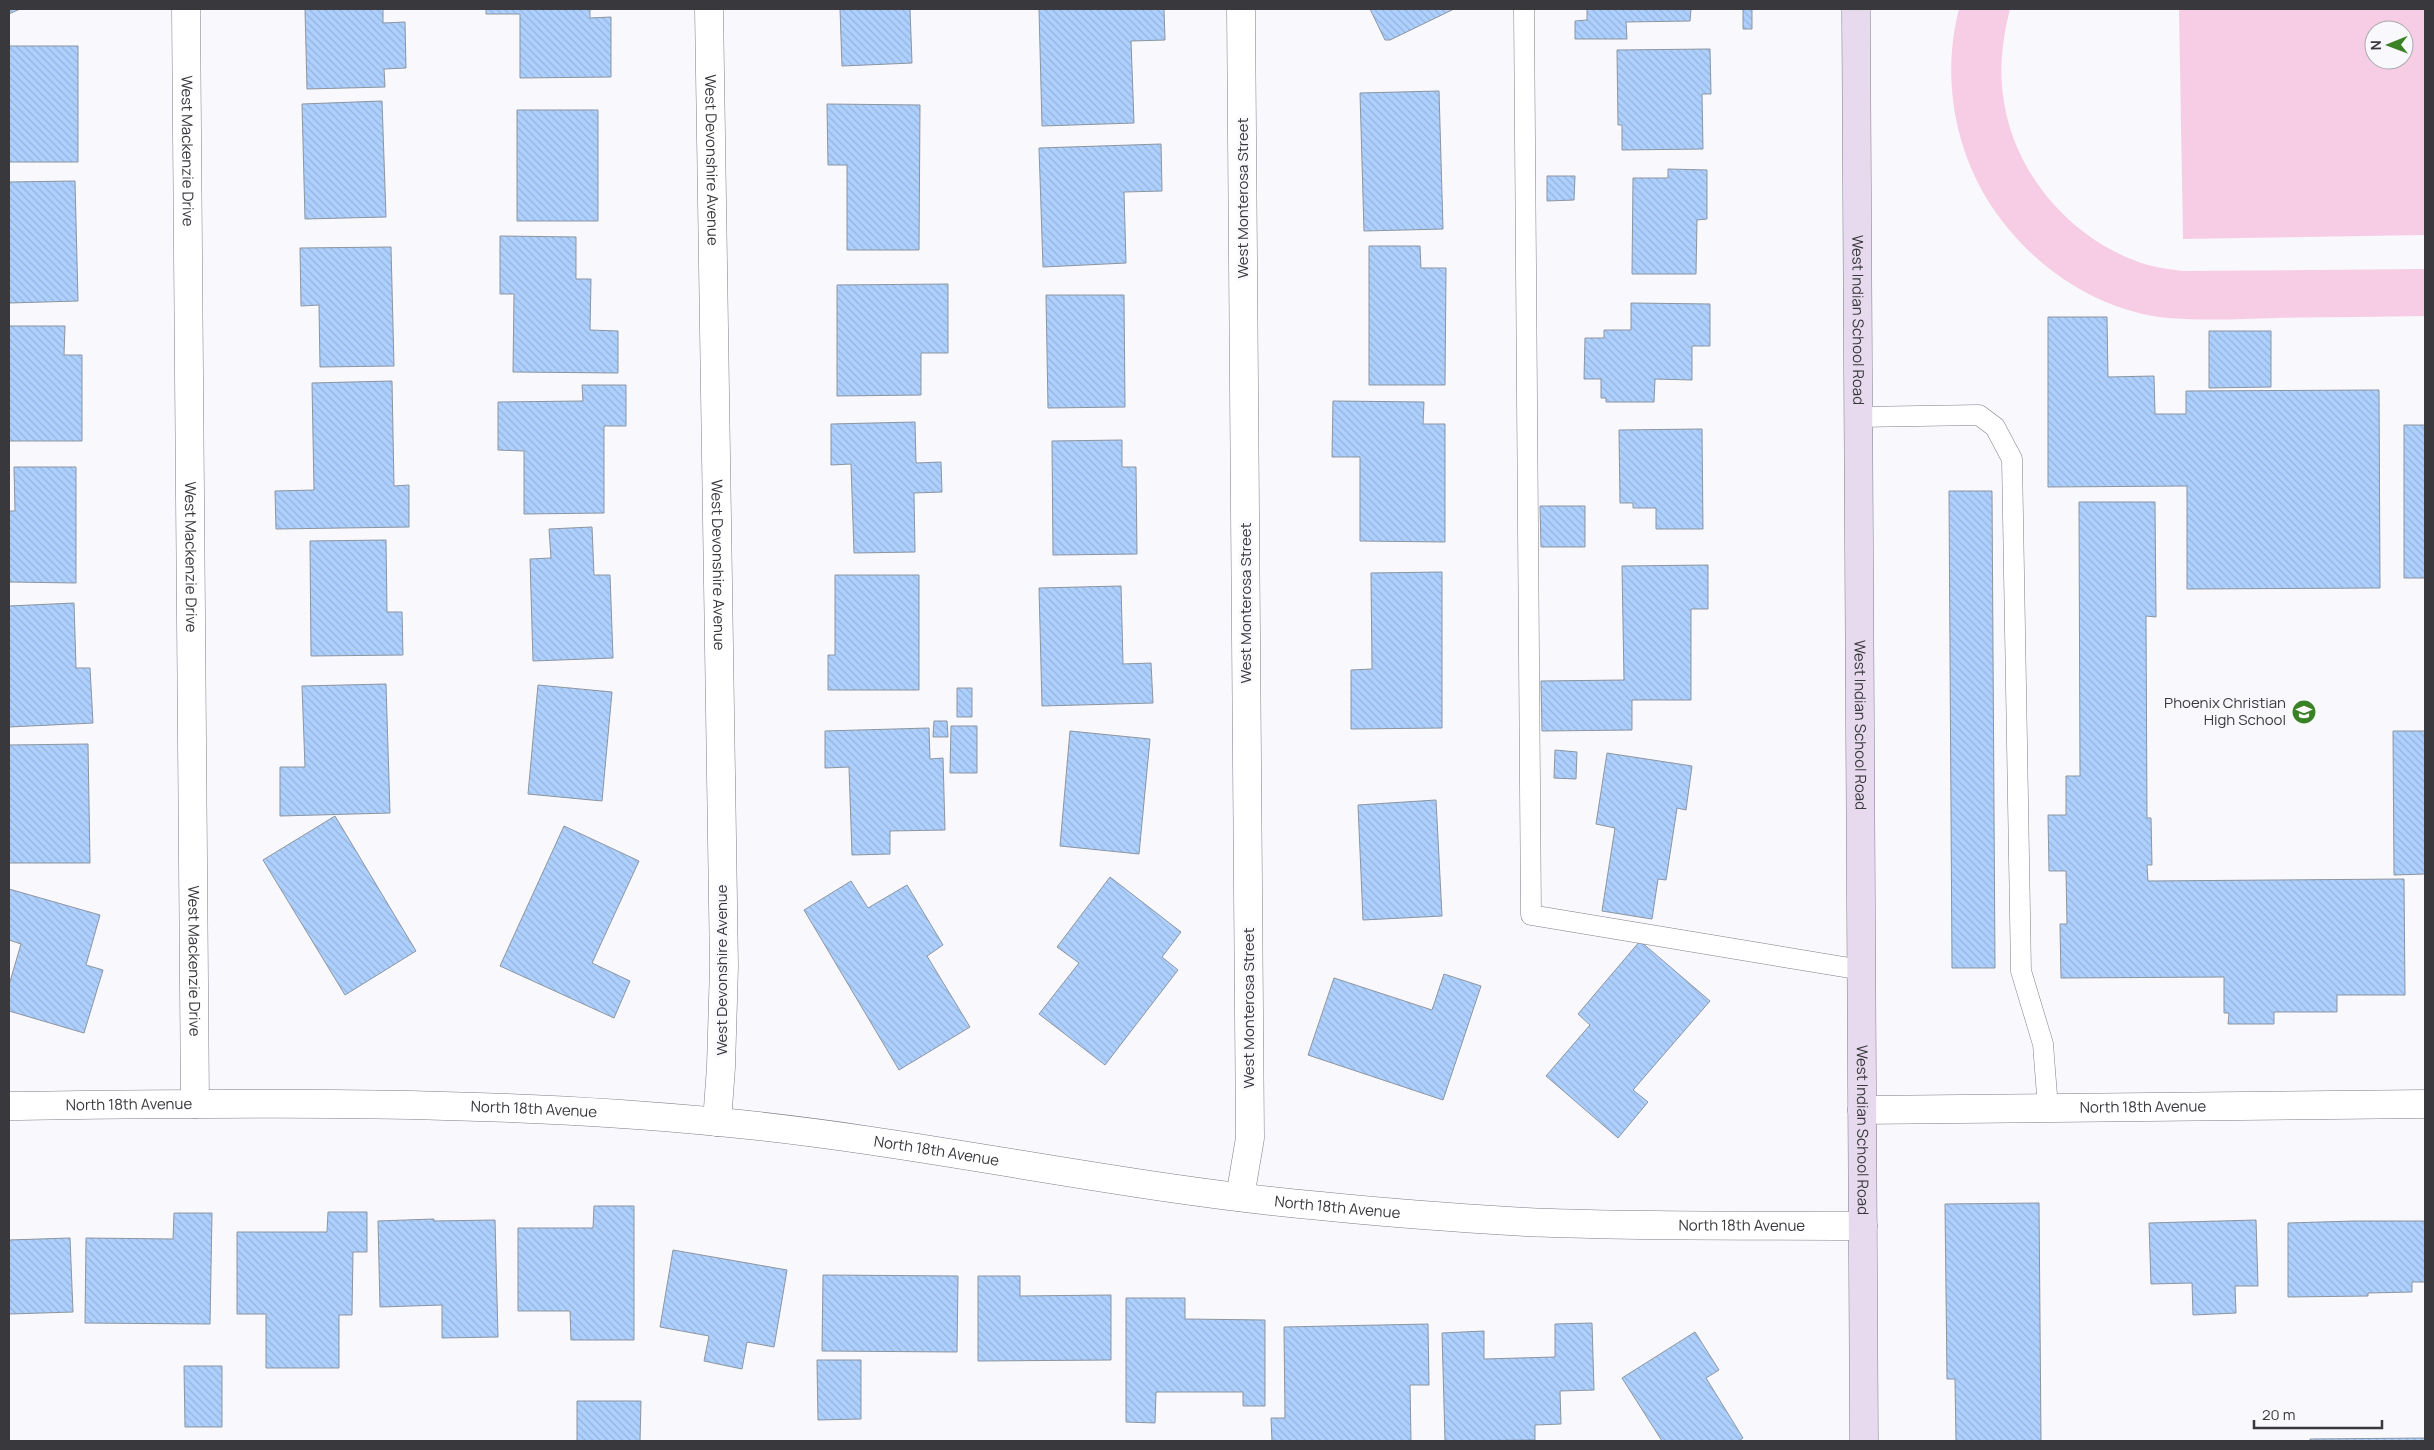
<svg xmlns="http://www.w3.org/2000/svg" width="2434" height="1450" viewBox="0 0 2434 1450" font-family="Manrope,sans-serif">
<defs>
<pattern id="building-back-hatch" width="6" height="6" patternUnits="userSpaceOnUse" patternTransform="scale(1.25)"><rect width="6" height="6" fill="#add0fe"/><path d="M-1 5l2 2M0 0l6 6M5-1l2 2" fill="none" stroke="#96b3db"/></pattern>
</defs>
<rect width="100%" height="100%" fill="#f8f8fd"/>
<path fill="#f7cde5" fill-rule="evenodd" d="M 1959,9 L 2010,9 C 2003,37 1999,66 2003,95 C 2012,173 2073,243 2148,265 C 2159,268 2171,269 2182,271 L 2425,269 L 2425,316 C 2376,317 2327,317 2278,318 C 2242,319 2205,321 2169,318 C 2088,311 2012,252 1977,181 C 1951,128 1944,67 1959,9 Z
M 2179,9 L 2425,9 L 2425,235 L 2183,239 ZM 2374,30 L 2404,30 L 2404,60 L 2374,60 Z"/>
<path fill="url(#building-back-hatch)" stroke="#8d959f" d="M 9,9 L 20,9 L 9,14 Z
M 305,9 L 383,9 L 383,23 L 405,22 L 406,68 L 384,69 L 385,87 L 307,89 Z
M 486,9 L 590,9 L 590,18 L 611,17 L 611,77 L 520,78 L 520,14 L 486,14 Z
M 840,9 L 910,9 L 912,63 L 842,66 Z
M 1039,9 L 1164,9 L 1165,40 L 1131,41 L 1134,123 L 1042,126 Z
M 1370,9 L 1454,9 L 1390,40 L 1385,40 Z
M 1587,9 L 1691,9 L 1690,21 L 1626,22 L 1627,39 L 1575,39 L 1575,21 L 1587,20 Z
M 1743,9 L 1752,9 L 1752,29 L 1743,29 Z
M 9,46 L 78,46 L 78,162 L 9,162 Z
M 1710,49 L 1711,94 L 1702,94 L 1703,149 L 1622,150 L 1622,125 L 1618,125 L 1617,50 Z
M 1439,91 L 1443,229 L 1364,231 L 1360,93 Z
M 382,101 L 386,217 L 305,219 L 302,104 Z
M 827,104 L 920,105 L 919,250 L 847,250 L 847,165 L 828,165 Z
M 517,110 L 598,110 L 598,221 L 517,221 Z
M 1161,144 L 1162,191 L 1124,192 L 1126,263 L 1043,267 L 1039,148 Z
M 1668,169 L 1707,170 L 1707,219 L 1697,220 L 1696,274 L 1632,274 L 1633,178 L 1668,178 Z
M 1547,176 L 1575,176 L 1574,200 L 1547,201 Z
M 75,181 L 78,301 L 9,303 L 9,182 Z
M 500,236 L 576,237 L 576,279 L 591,279 L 590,330 L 618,331 L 618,373 L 513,372 L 514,294 L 500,294 Z
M 1369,246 L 1420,246 L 1421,268 L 1446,268 L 1445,385 L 1369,385 Z
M 391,247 L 394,366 L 320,367 L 319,305 L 301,306 L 300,248 Z
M 948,284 L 948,353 L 921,353 L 921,395 L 837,396 L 837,285 Z
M 1046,295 L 1124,295 L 1125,407 L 1048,408 Z
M 1631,303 L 1710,304 L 1710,346 L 1692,346 L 1692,380 L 1655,379 L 1654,402 L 1606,402 L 1606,398 L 1601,398 L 1601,379 L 1584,379 L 1585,338 L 1604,338 L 1604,330 L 1631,330 Z
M 2048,317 L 2107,317 L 2108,377 L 2154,376 L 2155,414 L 2186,414 L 2186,391 L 2379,390 L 2380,588 L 2187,589 L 2187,486 L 2048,487 Z
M 9,326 L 65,326 L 64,355 L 82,355 L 82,441 L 9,441 Z
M 2209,331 L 2271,331 L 2271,387 L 2209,388 Z
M 392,381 L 394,486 L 409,485 L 409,527 L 276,529 L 275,491 L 314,490 L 312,383 Z
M 582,385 L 626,385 L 626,426 L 604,426 L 604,513 L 524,514 L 524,451 L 498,450 L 498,402 L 583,401 Z
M 1333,401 L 1424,402 L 1423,424 L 1445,424 L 1445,542 L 1360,541 L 1360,457 L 1332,457 Z
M 915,422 L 916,463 L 941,462 L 942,492 L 914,493 L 915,552 L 854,553 L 851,464 L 831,465 L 831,424 Z
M 2404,425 L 2425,425 L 2425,578 L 2404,578 Z
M 1702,429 L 1703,529 L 1656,529 L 1656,508 L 1633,508 L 1633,503 L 1620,503 L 1619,430 Z
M 1122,440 L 1122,467 L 1136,467 L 1137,554 L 1053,555 L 1052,441 Z
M 14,467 L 76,467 L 76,583 L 9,582 L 9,511 L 15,511 Z
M 1949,491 L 1992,491 L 1995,968 L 1952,968 Z
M 2079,502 L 2155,502 L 2156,617 L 2146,616 L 2147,818 L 2151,818 L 2152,865 L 2147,865 L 2148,881 L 2404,879 L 2405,995 L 2337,995 L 2337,1012 L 2274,1012 L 2274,1024 L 2228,1024 L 2229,1013 L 2224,1013 L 2224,977 L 2061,978 L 2060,924 L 2067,924 L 2066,871 L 2049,871 L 2048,815 L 2066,815 L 2066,776 L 2080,776 Z
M 1540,506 L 1585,506 L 1585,547 L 1541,547 Z
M 592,527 L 594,575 L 610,575 L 613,658 L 533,661 L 530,559 L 551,558 L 549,529 Z
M 386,540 L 387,612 L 402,612 L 403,655 L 311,656 L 310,541 Z
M 1708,565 L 1708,609 L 1691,609 L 1691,700 L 1632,700 L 1632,730 L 1542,731 L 1541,681 L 1624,680 L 1622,566 Z
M 1442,572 L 1442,728 L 1351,729 L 1351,670 L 1372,669 L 1371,573 Z
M 835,575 L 919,575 L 919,690 L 828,690 L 828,655 L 835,655 Z
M 1121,586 L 1123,664 L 1151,663 L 1153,703 L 1042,706 L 1039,588 Z
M 74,603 L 76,668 L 90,668 L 93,723 L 9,727 L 9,606 Z
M 386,684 L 390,813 L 280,816 L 280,767 L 305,767 L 302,686 Z
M 538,685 L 612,692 L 602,801 L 528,794 Z
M 957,688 L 972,688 L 972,717 L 957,717 Z
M 934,721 L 947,721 L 948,737 L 933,737 Z
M 951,726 L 977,726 L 977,773 L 950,773 Z
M 929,728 L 930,759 L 943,758 L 945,830 L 890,831 L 890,854 L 852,855 L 849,767 L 825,768 L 825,731 Z
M 1070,731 L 1150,739 L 1139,854 L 1060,846 Z
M 2393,731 L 2425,731 L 2425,874 L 2394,875 Z
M 88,744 L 90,863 L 9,863 L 9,745 Z
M 1555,750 L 1577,752 L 1576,779 L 1554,778 Z
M 1607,753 L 1692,766 L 1686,810 L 1677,808 L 1666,880 L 1658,879 L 1652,919 L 1602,911 L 1615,828 L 1596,824 Z
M 1436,800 L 1442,916 L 1363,920 L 1358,805 Z
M 335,816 L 416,951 L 345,995 L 263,860 Z
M 564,826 L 639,861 L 592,963 L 630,981 L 614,1018 L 500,966 Z
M 1110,877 L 1181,932 L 1162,957 L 1178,970 L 1105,1065 L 1039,1014 L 1079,963 L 1057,947 Z
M 851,881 L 868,908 L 907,885 L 943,945 L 927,956 L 970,1027 L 899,1070 L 804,910 Z
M 9,889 L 100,915 L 86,965 L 103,970 L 84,1033 L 9,1011 L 9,985 L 21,944 L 9,940 Z
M 1640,941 L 1710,1001 L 1633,1090 L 1648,1102 L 1618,1138 L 1546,1076 L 1590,1025 L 1578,1014 Z
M 1444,974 L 1481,986 L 1443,1100 L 1308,1055 L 1334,978 L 1432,1010 Z
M 2039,1203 L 2041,1441 L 1956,1441 L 1955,1379 L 1947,1379 L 1945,1204 Z
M 594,1206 L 634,1206 L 634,1340 L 571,1340 L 570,1311 L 518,1311 L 518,1228 L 593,1228 Z
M 328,1212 L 367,1212 L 367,1252 L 353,1252 L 352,1315 L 339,1315 L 339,1368 L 266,1368 L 266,1314 L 237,1314 L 237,1232 L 327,1232 Z
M 174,1213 L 212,1213 L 210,1324 L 85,1323 L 86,1238 L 173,1239 Z
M 434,1219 L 434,1221 L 495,1220 L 498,1337 L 442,1338 L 442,1305 L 380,1307 L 378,1221 Z
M 2256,1220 L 2258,1286 L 2235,1286 L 2236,1313 L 2193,1315 L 2192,1283 L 2151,1284 L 2149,1223 Z
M 2354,1221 L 2425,1221 L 2425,1282 L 2412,1282 L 2412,1292 L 2368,1293 L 2368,1296 L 2288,1297 L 2288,1223 Z
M 70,1238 L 73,1312 L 9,1314 L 9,1240 Z
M 673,1250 L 787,1270 L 774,1347 L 747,1342 L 742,1369 L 704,1361 L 709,1336 L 660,1327 Z
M 823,1275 L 958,1276 L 957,1352 L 822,1351 Z
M 978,1276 L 1020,1276 L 1020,1296 L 1111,1295 L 1111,1360 L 978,1361 Z
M 1126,1298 L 1185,1298 L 1185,1319 L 1265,1320 L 1265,1406 L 1243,1406 L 1243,1392 L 1156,1392 L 1155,1423 L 1126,1422 Z
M 1592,1323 L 1594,1390 L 1560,1391 L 1561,1424 L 1535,1425 L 1535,1440 L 1445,1441 L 1442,1333 L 1484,1331 L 1484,1359 L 1555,1357 L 1555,1324 Z
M 1428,1324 L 1429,1385 L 1410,1385 L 1411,1441 L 1272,1441 L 1271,1418 L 1285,1418 L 1284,1327 Z
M 1695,1332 L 1719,1370 L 1706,1378 L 1743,1438 L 1739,1441 L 1662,1441 L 1622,1378 Z
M 817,1360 L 861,1360 L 861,1419 L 818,1420 Z
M 184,1366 L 222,1366 L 222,1427 L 185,1427 Z
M 577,1401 L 641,1401 L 640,1441 L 577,1441 Z
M 2425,1438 L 2425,1441 L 2310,1441 L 2310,1439 Z"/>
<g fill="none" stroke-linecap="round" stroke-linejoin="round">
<defs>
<path id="service" d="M 1524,9 L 1531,915 L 1862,970
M 1858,417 L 1979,415 L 1995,427 L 2012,459 L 2021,971 L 2043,1044 L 2048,1108"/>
<g id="minor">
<path id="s1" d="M 186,9 L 195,1104"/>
<path id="s2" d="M 709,9 L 724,966 L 721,1067 L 717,1122"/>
<path id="s3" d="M 9,1106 C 245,1103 483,1099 719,1122 C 921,1141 1119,1188 1321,1206 C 1389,1213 1458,1218 1526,1222 C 1638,1227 1751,1225 1863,1226"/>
<path id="s4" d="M 1862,1110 L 2425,1104"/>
<path d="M 1240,1197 L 1250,1138 L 1241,9"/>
</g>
<g id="secondary">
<path id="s5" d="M 1856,9 L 1864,1441"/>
</g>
</defs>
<use href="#service" stroke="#7e7e89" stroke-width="21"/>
<use href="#minor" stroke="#7e7e89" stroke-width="29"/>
<use href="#secondary" stroke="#7e7e89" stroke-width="29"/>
<use href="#service" stroke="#fff" stroke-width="20"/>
<use href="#minor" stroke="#fff" stroke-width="28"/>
<use href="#secondary" stroke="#e7daee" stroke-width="28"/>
</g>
<defs>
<symbol id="school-disc" viewBox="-11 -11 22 22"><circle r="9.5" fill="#3b8227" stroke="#f8f8fd"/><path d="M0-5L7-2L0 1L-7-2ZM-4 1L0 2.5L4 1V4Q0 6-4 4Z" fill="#fff"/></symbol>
</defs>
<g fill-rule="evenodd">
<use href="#school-disc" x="2290" y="698" width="28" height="28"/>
</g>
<g text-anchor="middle" stroke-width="5" stroke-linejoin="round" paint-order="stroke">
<g font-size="15" fill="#38383d" stroke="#f8f8fd">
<text dy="5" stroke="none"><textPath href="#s1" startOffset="142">West Mackenzie Drive</textPath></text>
<text dy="5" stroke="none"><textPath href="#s2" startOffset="151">West Devonshire Avenue</textPath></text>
<text transform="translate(1243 198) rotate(-90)" y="5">West Monterosa Street</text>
<text dy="5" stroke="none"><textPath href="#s5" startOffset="311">West Indian School Road</textPath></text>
<text dy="5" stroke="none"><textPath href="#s1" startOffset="548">West Mackenzie Drive</textPath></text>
<text dy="5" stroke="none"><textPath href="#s2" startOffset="556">West Devonshire Avenue</textPath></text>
<text transform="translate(1246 603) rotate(-90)" y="5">West Monterosa Street</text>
<text dy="5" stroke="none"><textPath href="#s5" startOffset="716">West Indian School Road</textPath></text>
<text dy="5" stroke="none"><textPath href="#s1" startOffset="952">West Mackenzie Drive</textPath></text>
<text transform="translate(722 970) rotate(-90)" y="5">West Devonshire Avenue</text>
<text transform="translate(1249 1008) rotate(-90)" y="5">West Monterosa Street</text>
<text dy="5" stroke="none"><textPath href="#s3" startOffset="120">North 18th Avenue</textPath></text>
<text dy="5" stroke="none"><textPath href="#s4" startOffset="281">North 18th Avenue</textPath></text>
<text dy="5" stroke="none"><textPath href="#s3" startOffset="525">North 18th Avenue</textPath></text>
<text dy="5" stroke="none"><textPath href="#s5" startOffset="1121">West Indian School Road</textPath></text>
<text dy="5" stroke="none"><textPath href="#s3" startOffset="930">North 18th Avenue</textPath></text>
<text dy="5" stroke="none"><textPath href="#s3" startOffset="1335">North 18th Avenue</textPath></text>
<text dy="5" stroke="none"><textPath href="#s3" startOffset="1740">North 18th Avenue</textPath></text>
</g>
<g font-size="15" fill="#38383d" stroke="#f8f8fd" text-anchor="end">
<text x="2286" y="708">Phoenix Christian<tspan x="2286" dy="17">High School</tspan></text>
</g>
</g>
<rect width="2434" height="1450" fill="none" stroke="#38383d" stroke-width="20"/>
<g transform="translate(2389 45) rotate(269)"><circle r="24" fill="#f8f8fd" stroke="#ababb0"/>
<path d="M0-4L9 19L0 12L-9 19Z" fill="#3b8227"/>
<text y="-8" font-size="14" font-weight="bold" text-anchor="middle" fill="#38383d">N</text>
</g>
<path d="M2254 1420v8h128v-8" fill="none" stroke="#38383d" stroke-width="2.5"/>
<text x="2262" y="1420" font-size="15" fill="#38383d" stroke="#f8f8fd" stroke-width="4" paint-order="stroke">20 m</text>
</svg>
